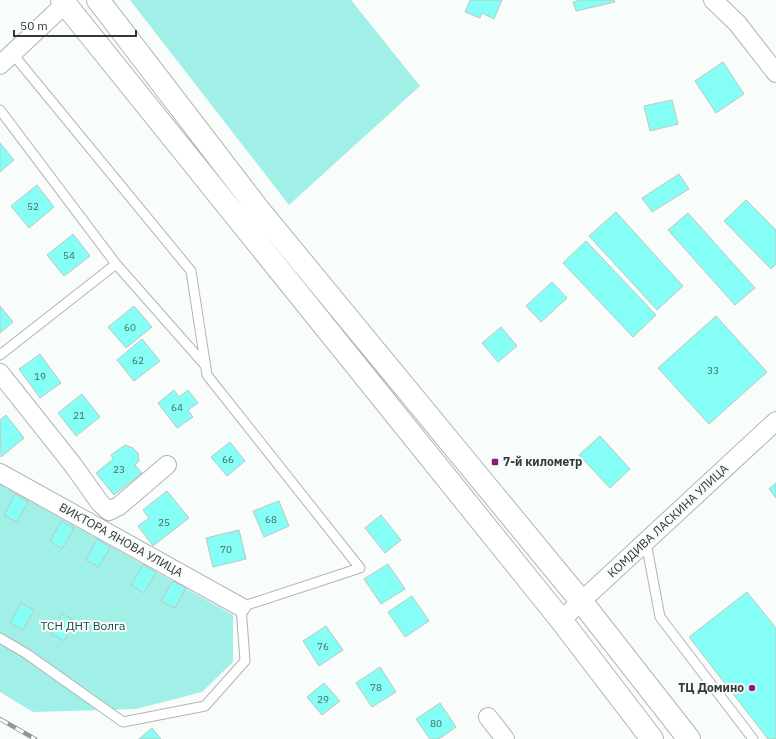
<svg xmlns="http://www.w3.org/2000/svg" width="776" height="739" viewBox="0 0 776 739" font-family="'IBM Plex Sans',sans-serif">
<rect width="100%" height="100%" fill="#f8fcfb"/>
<path fill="#a1f0e8" d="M 130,0 L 351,0 L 420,86 L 289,205 Z
M 0,484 L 233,615 L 233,662 L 202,692 L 136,709 L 33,712 L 0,692 Z"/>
<path fill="#85fff5" stroke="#c1c5c4" d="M 470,0 L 502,0 L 494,19 L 482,13 L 480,18 L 465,12 Z
M 581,0 L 614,0 L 615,2 L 576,11 L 573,2 Z
M 723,62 L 744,94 L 716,113 L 695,81 Z
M 672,100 L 678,124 L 650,131 L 644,106 Z
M 0,143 L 14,160 L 0,172 Z
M 679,174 L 689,189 L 652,212 L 642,198 Z
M 37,185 L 54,207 L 29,228 L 11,206 Z
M 746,200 L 776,230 L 776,264 L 771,269 L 724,221 Z
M 616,212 L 683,286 L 657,310 L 589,236 Z
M 688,213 L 755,288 L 735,305 L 668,230 Z
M 73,234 L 90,256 L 64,276 L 47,255 Z
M 586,241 L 656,315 L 633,337 L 563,263 Z
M 552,282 L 567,298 L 541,322 L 526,306 Z
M 0,306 L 13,322 L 0,333 Z
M 134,306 L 152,327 L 126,348 L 108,327 Z
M 716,316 L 767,372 L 709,424 L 658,368 Z
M 501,327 L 517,346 L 498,362 L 482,343 Z
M 142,339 L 160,361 L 134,381 L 117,360 Z
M 40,354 L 61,383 L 40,398 L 19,369 Z
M 174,390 L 179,397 L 188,390 L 198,403 L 188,410 L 193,417 L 177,428 L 158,403 Z
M 82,394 L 100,417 L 76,436 L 58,413 Z
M 6,415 L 24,438 L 1,457 L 0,420 Z
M 600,436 L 630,469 L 610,488 L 579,455 Z
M 230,442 L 245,461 L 227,476 L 211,457 Z
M 125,445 L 133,448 L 138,453 L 139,461 L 135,465 L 142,473 L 114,495 L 96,473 L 113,459 L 111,455 Z
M 776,483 L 776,498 L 769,489 Z
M 167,491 L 189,518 L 153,546 L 138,526 L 149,518 L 143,510 Z
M 15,494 L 28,502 L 17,522 L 4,515 Z
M 279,501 L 289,526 L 264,537 L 253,511 Z
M 381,515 L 401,540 L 385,553 L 365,528 Z
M 61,521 L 74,528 L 62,549 L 50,541 Z
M 239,530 L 246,559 L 213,567 L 206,538 Z
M 97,539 L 110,547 L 99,567 L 86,560 Z
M 388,564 L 405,589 L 381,604 L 364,579 Z
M 143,565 L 156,572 L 144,593 L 131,585 Z
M 173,581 L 186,588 L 175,608 L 161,601 Z
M 747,592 L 776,628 L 776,739 L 768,739 L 689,637 Z
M 412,596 L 429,621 L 405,637 L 388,612 Z
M 21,603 L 34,610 L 23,630 L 10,623 Z
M 62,614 L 75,621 L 64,641 L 51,634 Z
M 326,626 L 343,650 L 319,666 L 303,641 Z
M 380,667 L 396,692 L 372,707 L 356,683 Z
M 324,683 L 340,701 L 322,715 L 307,697 Z
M 440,703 L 456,727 L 439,739 L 430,739 L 416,719 Z
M 152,728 L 161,739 L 139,739 Z"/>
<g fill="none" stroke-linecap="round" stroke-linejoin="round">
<defs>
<path id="lane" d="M 0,110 L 116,264 L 0,355
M 116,264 L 205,365
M 646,542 L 660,617 L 753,739
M 0,638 L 27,654 L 123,722 L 205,706 L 245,661 L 241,607 L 360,568 L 207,375 L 191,271 L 12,53"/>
<path id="street" d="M 713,0 L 737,23 L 776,73
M 0,65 L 65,4
M 0,373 L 73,465 L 100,503 L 109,511 L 119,506 L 167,465
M 0,473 L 241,607
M 561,620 L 776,421
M 488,717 L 505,739"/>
<path id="primary" d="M 62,0 L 561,620 L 652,739
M 98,0 L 259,210 L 581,601 L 689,739"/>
</defs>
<use href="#lane" stroke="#b2b5b5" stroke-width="11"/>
<use href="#street" stroke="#b2b5b5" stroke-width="20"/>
<use href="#primary" stroke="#b2b5b5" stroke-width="24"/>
<use href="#lane" stroke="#fff" stroke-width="9"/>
<use href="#street" stroke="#fff" stroke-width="18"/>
<use href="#primary" stroke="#fff" stroke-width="22"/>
<defs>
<path id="rail" d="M 0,719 L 35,739"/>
</defs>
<use href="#rail" stroke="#939695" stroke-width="4.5"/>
<use href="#rail" stroke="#f8fcfb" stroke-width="3" stroke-dasharray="9" stroke-linecap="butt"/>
</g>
<g fill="#911978" stroke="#f8fcfb" stroke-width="1.5">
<rect x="491" y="458" width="8" height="8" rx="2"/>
<circle cx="752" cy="688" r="4"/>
</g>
<g text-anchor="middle" stroke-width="4" stroke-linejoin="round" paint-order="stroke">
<g font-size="10" fill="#4a6a66">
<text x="33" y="210">52</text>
<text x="69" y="259">54</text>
<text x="130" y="331">60</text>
<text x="138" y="364">62</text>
<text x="713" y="374">33</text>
<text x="40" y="380">19</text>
<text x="177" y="411">64</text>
<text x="79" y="419">21</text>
<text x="228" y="463">66</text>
<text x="119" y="473">23</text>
<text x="271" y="523">68</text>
<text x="164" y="526">25</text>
<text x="226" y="553">70</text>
<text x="323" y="650">76</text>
<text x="376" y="691">78</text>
<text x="323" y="703">29</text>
<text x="436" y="727">80</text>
</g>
<g font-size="12" font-weight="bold" fill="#363837" stroke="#f8fcfb" text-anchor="start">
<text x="503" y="466">7-й километр</text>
<text x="744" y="692" text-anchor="end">ТЦ Домино</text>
</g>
<g font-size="12" fill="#363837" stroke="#f8fcfb">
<text transform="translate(668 521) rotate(-43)" y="4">КОМДИВА ЛАСКИНА УЛИЦА</text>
<text transform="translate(121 540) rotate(29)" y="4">ВИКТОРА ЯНОВА УЛИЦА</text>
</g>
<g font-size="12" fill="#154c48" stroke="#f8fcfb">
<text x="83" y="630">ТСН ДНТ Волга</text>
</g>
</g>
<path d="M14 30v6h122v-6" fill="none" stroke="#363837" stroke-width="2"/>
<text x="20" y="30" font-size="12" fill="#363837" stroke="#f8fcfb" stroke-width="3" paint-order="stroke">50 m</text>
</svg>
